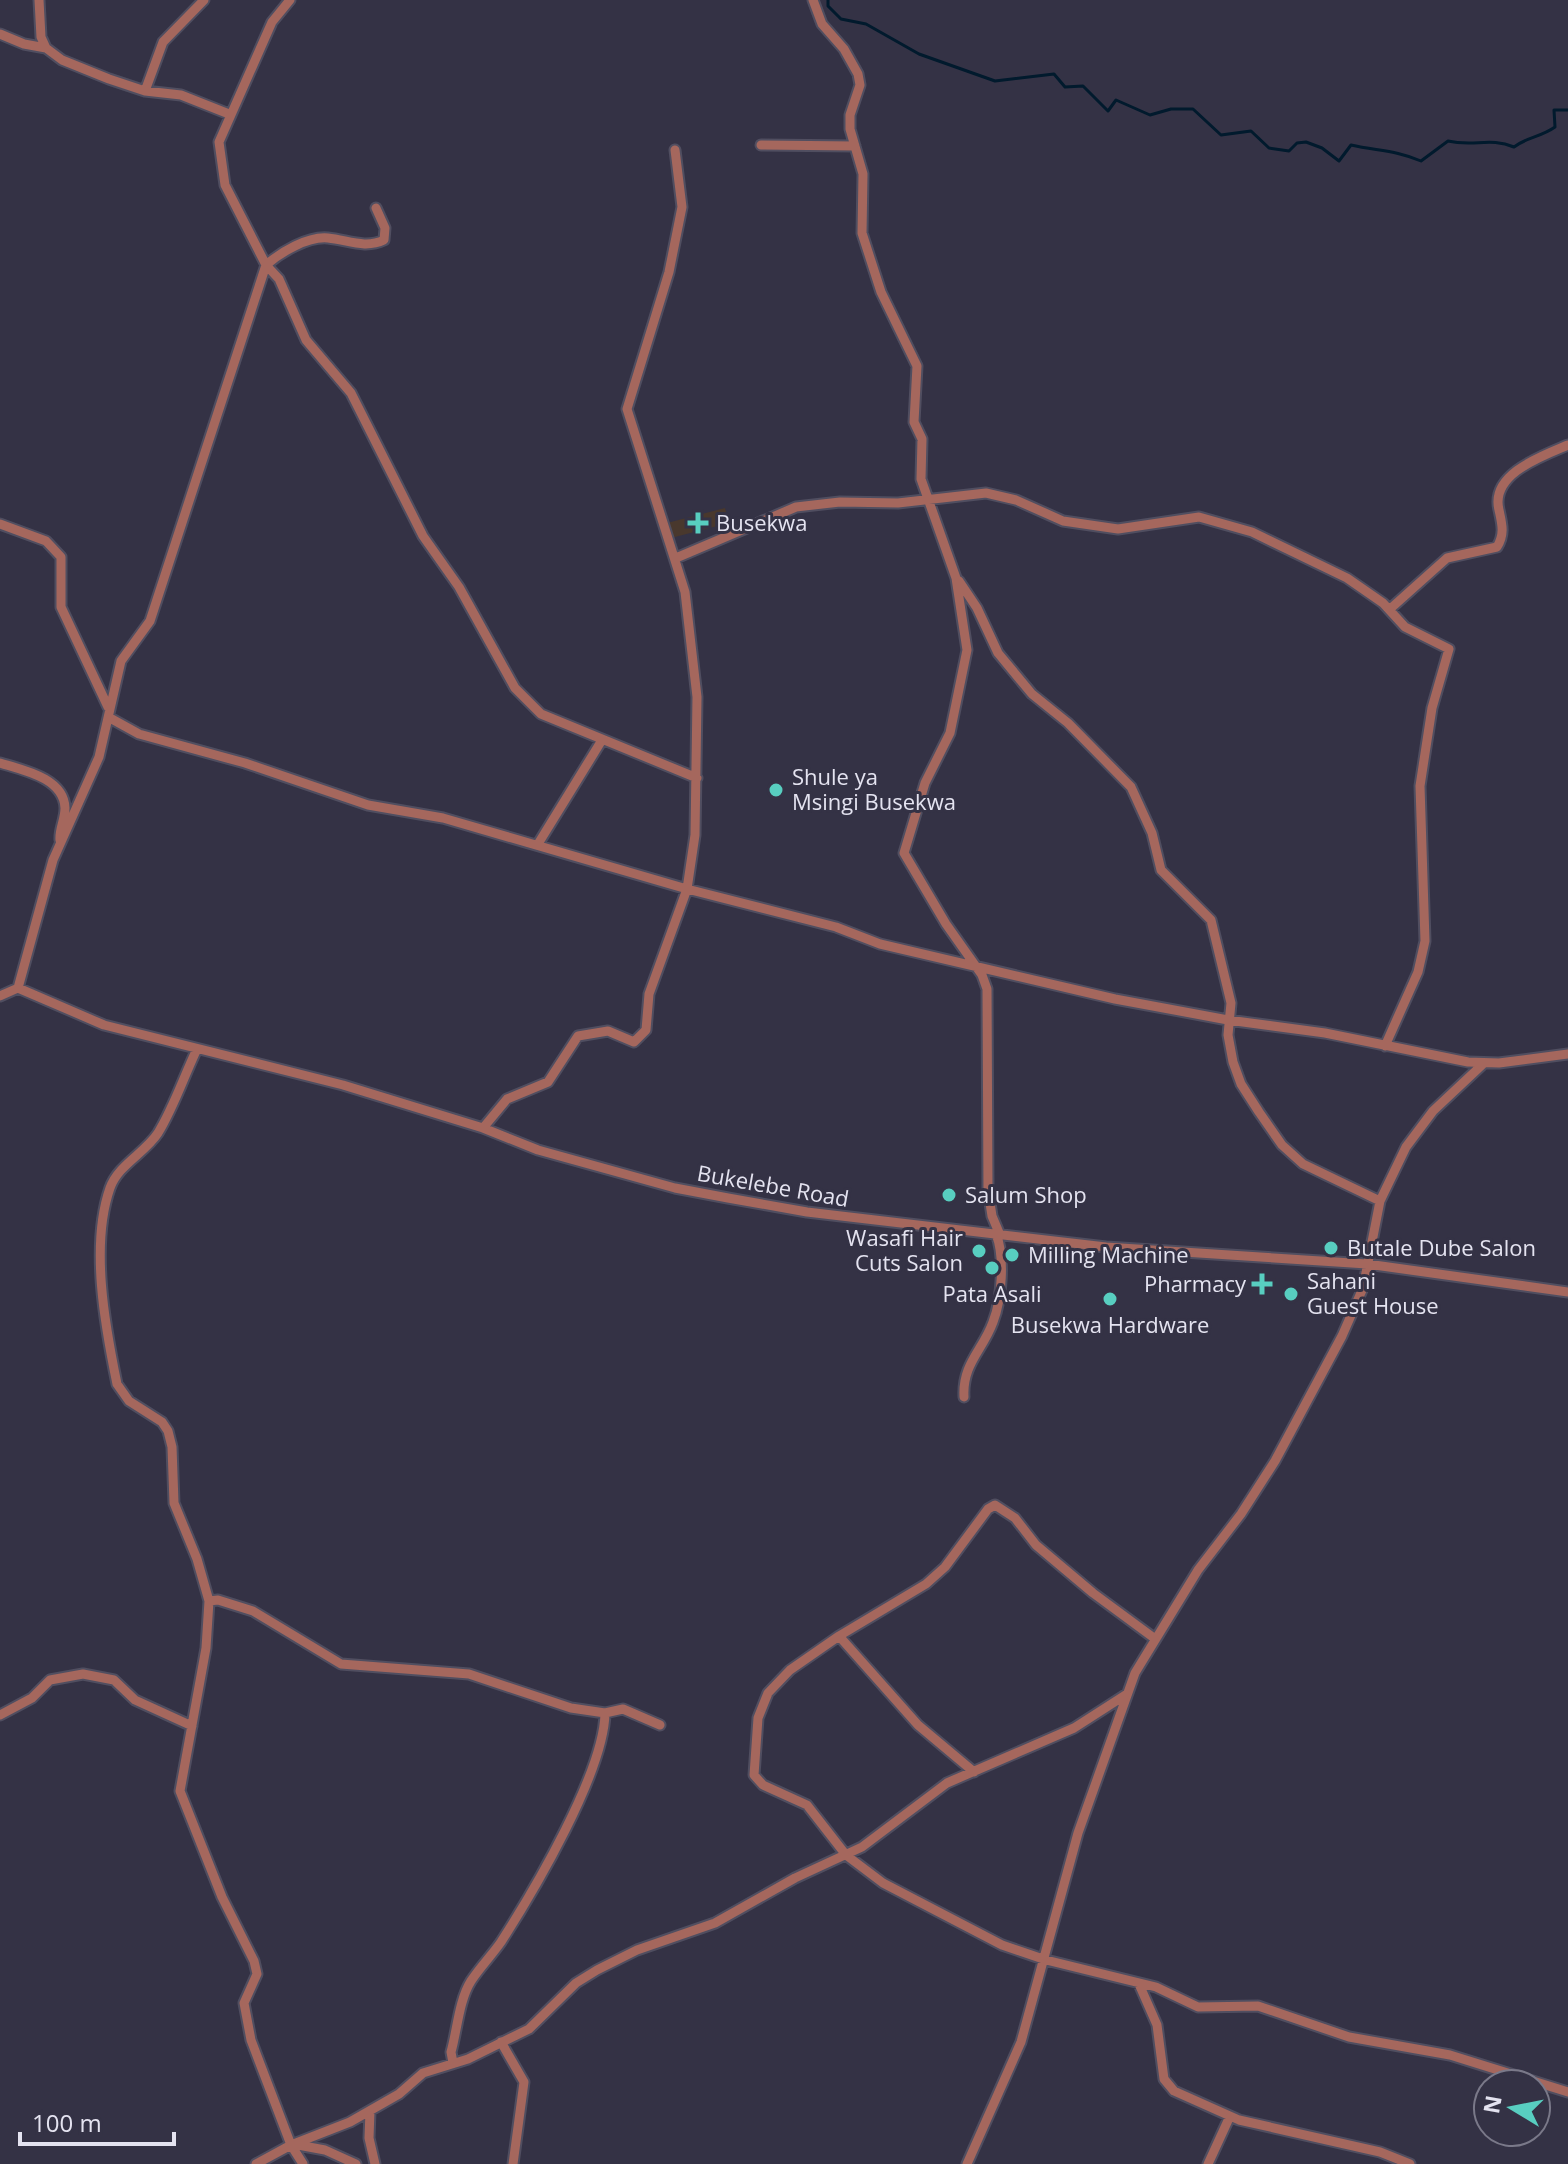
<svg xmlns="http://www.w3.org/2000/svg" width="1568" height="2164" viewBox="0 0 1568 2164" font-family="'Open Sans',sans-serif">
<rect width="100%" height="100%" fill="#343245"/>
<path fill="#49382d" d="M 725,508 L 729,523 L 671,538 L 667,523 Z"/>
<g fill="none" stroke-linecap="round" stroke-linejoin="round">
<path stroke="#011a2d" stroke-width="3" d="M 828,0 L 828,6 L 841,19 L 866,24 L 919,54 L 995,81 L 1054,74 L 1065,87 L 1083,86 L 1108,111 L 1116,100 L 1150,115 L 1171,109 L 1193,109 L 1221,135 L 1251,131 L 1269,148 L 1289,151 L 1297,143 L 1306,142 L 1322,148 L 1339,161 L 1351,145 C 1377,151 1396,150 1421,161 L 1448,141 C 1474,147 1490,137 1514,147 C 1527,137 1541,137 1555,127 L 1554,110 L 1568,110"/>
<defs>
<path id="minor" d="M 39,0 L 41,37 L 46,48 L 62,60 L 109,79 L 145,91 L 181,95 L 229,114
M 813,0 L 822,24 L 844,49 L 858,74 L 860,85 L 850,115 L 850,129 L 863,174 L 862,233 L 881,292 L 917,366 L 914,422 L 922,439 L 921,479 L 956,578 L 967,650 L 950,733 L 925,783 L 904,853 L 946,924 L 982,975 L 987,989 L 988,1190 L 992,1216 L 1000,1235
M 0,34 L 24,44 L 46,48
M 145,91 L 163,42 L 204,0
M 761,145 L 855,146
M 376,208 L 385,228 L 384,240 C 365,249 348,240 328,238 C 308,236 281,252 266,265 L 279,279 L 306,340 L 351,393 L 423,536 L 459,587 L 515,688 L 541,714 L 697,778
M 0,524 L 46,541 L 61,557 L 61,607 L 108,707
M 676,558 L 796,507 L 840,502 L 898,503 L 986,493 L 1016,500 L 1063,521 L 1118,529 L 1199,517 L 1252,532 L 1347,578 L 1383,603 L 1405,627 L 1449,649 L 1432,708 L 1420,786 L 1425,941 L 1418,972 L 1385,1046
M 959,581 L 977,608 L 998,653 L 1032,694 L 1068,723 L 1131,787 L 1152,833 L 1161,870 L 1211,920 L 1231,1003 L 1228,1035 L 1233,1062 L 1241,1084 L 1259,1112 L 1282,1145 L 1303,1164 L 1380,1201
M 1390,609 L 1447,558 L 1497,547 C 1505,534 1502,524 1499,510 C 1490,474 1542,456 1568,445
M 110,718 L 139,734 L 245,763 L 368,805 L 443,818 L 687,889 L 836,927 L 880,944 L 1115,999 L 1228,1020 L 1325,1033 L 1468,1062 L 1499,1063 L 1568,1054
M 0,763 C 23,770 64,778 65,808 C 65,820 59,829 60,840
M 538,844 L 602,740
M 18,988 L 53,860 L 99,757 L 121,661 L 150,621 L 266,265 L 225,185 L 219,142 L 272,22 L 290,0
M 0,996 L 18,988 L 104,1025 L 343,1085 L 483,1128 L 538,1150 L 675,1188 L 728,1198 L 807,1212 L 1106,1247 L 1367,1264 L 1568,1292
M 197,1049 C 184,1076 174,1107 158,1133 C 145,1153 118,1165 110,1188 C 90,1245 105,1326 117,1384 L 129,1401 L 162,1422 L 168,1431 L 172,1447 L 174,1503 L 197,1559 L 209,1601 L 206,1648 L 180,1791 L 222,1897 L 254,1961 L 257,1974 L 244,2003 L 251,2040 L 291,2145 L 303,2164
M 483,1128 L 507,1099 L 548,1082 L 578,1036 L 608,1031 L 634,1042 L 646,1030 L 649,994 L 687,889 L 695,835 L 697,697 L 685,592 L 627,409 L 669,272 L 682,207 L 675,150
M 964,1397 C 962,1364 983,1350 993,1322 C 1002,1299 1005,1256 996,1234
M 209,1601 L 218,1600 L 253,1611 L 341,1664 L 469,1674 L 571,1708 L 605,1713 L 623,1709 L 660,1725
M 839,1636 L 918,1725 L 974,1772
M 1154,1638 L 1093,1593 L 1036,1545 L 1015,1518 L 995,1505 L 988,1509 L 945,1567 L 926,1584 L 839,1636 L 790,1670 L 768,1693 L 758,1718 L 754,1775 L 763,1785 L 807,1805 L 846,1855 L 883,1883 L 1002,1945 L 1046,1960 L 1156,1987 L 1198,2007 L 1258,2006 L 1349,2037 L 1450,2055 L 1568,2092
M 0,1715 L 32,1698 L 50,1680 L 83,1674 L 114,1680 L 135,1700 L 192,1726
M 1139,1984 L 1157,2025 L 1164,2079 L 1174,2091 L 1239,2120 L 1380,2152 L 1410,2164
M 501,2042 L 524,2082 L 513,2164
M 453,2063 L 451,2052 C 457,2031 459,2000 471,1981 C 480,1967 492,1955 501,1942 C 535,1889 604,1772 605,1713
M 370,2111 L 369,2138 L 375,2164
M 298,2145 L 325,2150 L 356,2164
M 256,2164 L 291,2145 L 350,2122 L 399,2094 L 423,2073 L 468,2059 L 529,2029 L 576,1983 L 597,1970 L 637,1950 L 715,1923 L 795,1878 L 862,1847 L 947,1783 L 1074,1728 L 1127,1694
M 967,2164 L 1021,2042 L 1078,1833 L 1135,1673 L 1198,1570 L 1241,1514 L 1275,1461 L 1342,1336 L 1363,1288 L 1380,1201 L 1406,1147 L 1433,1111 L 1483,1064
M 1208,2164 L 1230,2116"/>
</defs>
<use href="#minor" stroke="#504e60" stroke-width="13"/>
<use href="#minor" stroke="#a5675d" stroke-width="9"/>
</g>
<g fill="#58cec0" stroke="#343245" stroke-width="3">
<path d="M694 511h8v8h8v8h-8v8h-8v-8h-8v-8h8z"/>
<circle cx="776" cy="790" r="8"/>
<circle cx="949" cy="1195" r="8"/>
<circle cx="1331" cy="1248" r="8"/>
<circle cx="979" cy="1251" r="8"/>
<circle cx="1012" cy="1255" r="8"/>
<circle cx="992" cy="1268" r="8"/>
<path d="M1258 1272h8v8h8v8h-8v8h-8v-8h-8v-8h8z"/>
<circle cx="1291" cy="1294" r="8"/>
<circle cx="1110" cy="1299" r="8"/>
</g>
<g text-anchor="middle" stroke-width="6" stroke-linejoin="round" paint-order="stroke">
<g font-size="22" fill="#e4e3f0" stroke="#343245" text-anchor="start">
<text x="716" y="531">Busekwa</text>
<text x="792" y="785">Shule ya<tspan x="792" dy="25">Msingi Busekwa</tspan></text>
<text x="965" y="1203">Salum Shop</text>
<text x="963" y="1246" text-anchor="end">Wasafi Hair<tspan x="963" dy="25">Cuts Salon</tspan></text>
<text x="1347" y="1256">Butale Dube Salon</text>
<text x="1028" y="1263">Milling Machine</text>
<text x="1307" y="1289">Sahani<tspan x="1307" dy="25">Guest House</tspan></text>
<text x="1246" y="1292" text-anchor="end">Pharmacy</text>
<text x="992" y="1302" text-anchor="middle">Pata Asali</text>
<text x="1110" y="1333" text-anchor="middle">Busekwa Hardware</text>
</g>
<g font-size="22" fill="#e4e3f0" stroke="#343245">
<text transform="translate(773 1186) rotate(10)" y="8">Bukelebe Road</text>
</g>
</g>
<g transform="translate(1512 2108) rotate(280)"><circle r="38" fill="#343245" stroke="#7a7989" stroke-width="2"/>
<path d="M0-6L14 30L0 20L-14 30Z" fill="#58cec0"/>
<text y="-12" font-size="22" font-weight="bold" text-anchor="middle" fill="#e4e3f0">N</text>
</g>
<path d="M20 2132v12h154v-12" fill="none" stroke="#e4e3f0" stroke-width="4"/>
<text x="32" y="2132" font-size="24" fill="#e4e3f0" stroke="#343245" stroke-width="6" paint-order="stroke">100 m</text>
</svg>
